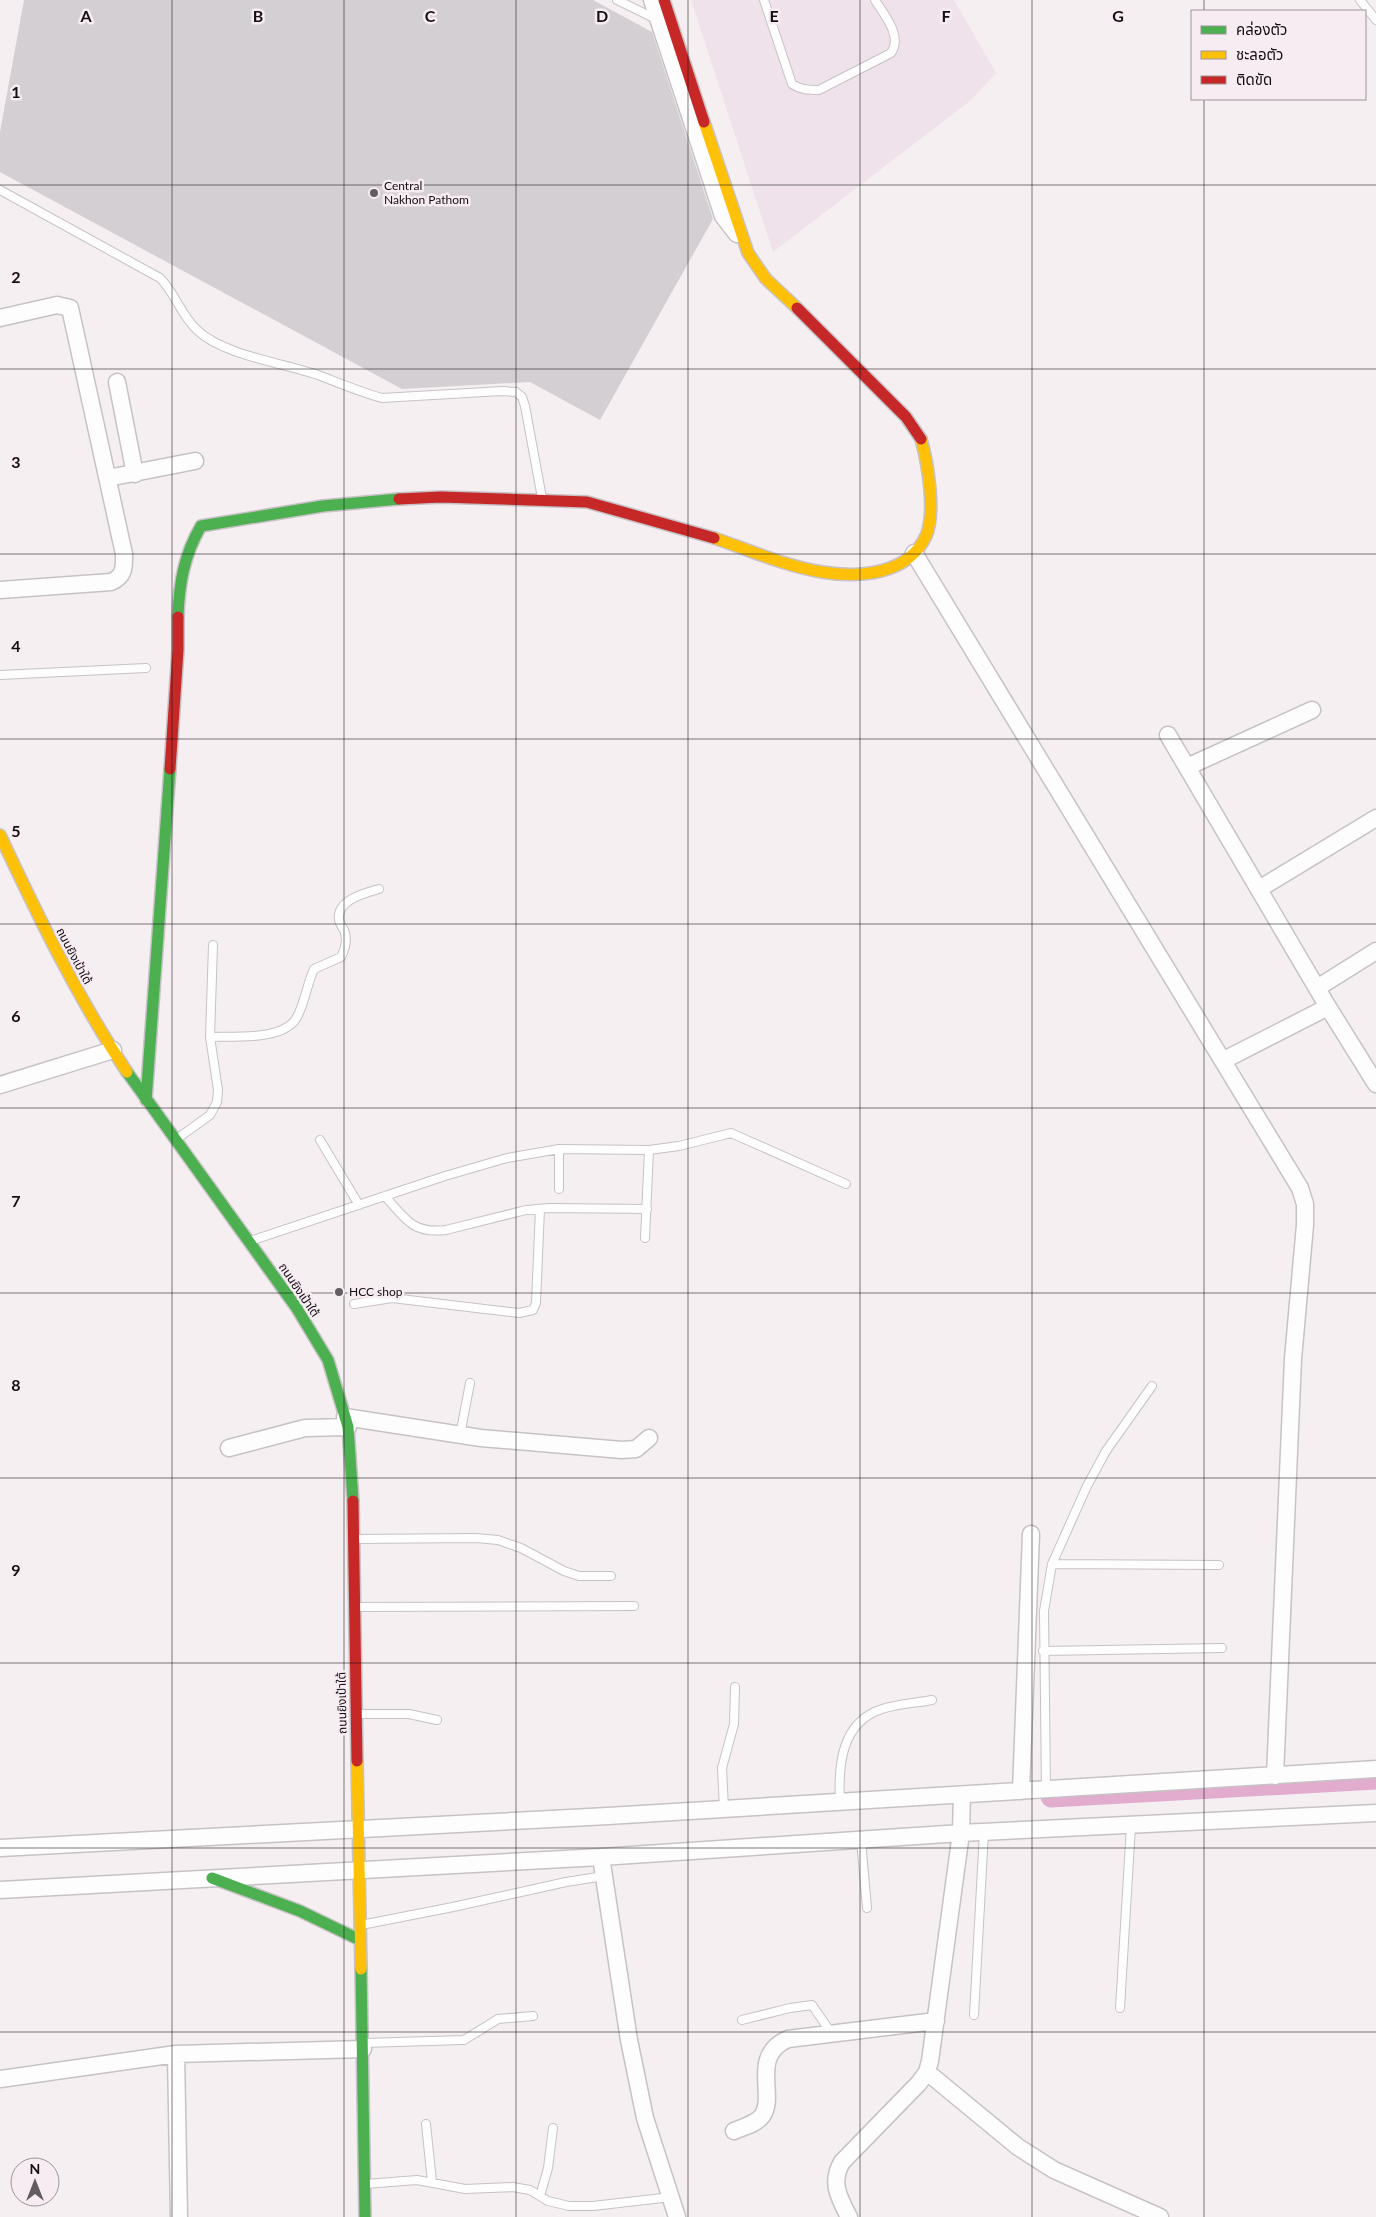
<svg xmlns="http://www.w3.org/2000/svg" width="1376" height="2217" viewBox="0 0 1376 2217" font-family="Lato,'Noto Sans Thai',sans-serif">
<rect width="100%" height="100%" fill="#f5eff2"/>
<path fill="#efe2ea" d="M 691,0 L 954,0 L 996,73 L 970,101 L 773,252 Z"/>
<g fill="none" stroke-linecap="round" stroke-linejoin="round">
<path stroke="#e1acce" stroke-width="21" d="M 1051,1797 L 1376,1779"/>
</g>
<path fill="#d3cfd2" d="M 24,0 L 593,0 L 652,32 L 713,219 L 600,420 L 530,382 L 402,389 L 0,172 L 0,132 Z"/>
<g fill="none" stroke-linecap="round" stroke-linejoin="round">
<defs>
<path id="lane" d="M 617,0 L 658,20
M 764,0 L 792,84 C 801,90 809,90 819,90 L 891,53 C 903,36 884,15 875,0
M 1360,0 L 1376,20
M 0,190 L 160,278 C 175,293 181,315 197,330 C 223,355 283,363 318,375 C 339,383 360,392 382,398 L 502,391 L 516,392 L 522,397 L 525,406 L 542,498
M 0,675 L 146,668
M 210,1037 C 234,1036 284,1041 297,1017 C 305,1002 307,984 314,969 L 341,957 C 345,949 348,939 344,930 C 342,927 340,924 339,920 C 336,900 365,893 379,889
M 178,1138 L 210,1115 L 217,1102 L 218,1090 L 210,1037 L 213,945
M 320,1140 L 359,1205
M 559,1149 L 559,1189
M 385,1196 C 405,1219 413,1234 446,1230 L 526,1210 L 549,1208 L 647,1209
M 645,1238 L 649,1150
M 250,1241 L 445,1176 L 507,1158 L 559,1149 L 649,1150 L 679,1146 L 731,1133 L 846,1184
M 354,1304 L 392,1298 L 519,1313 L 533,1310 L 536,1303 L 540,1209
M 460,1435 L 470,1383
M 356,1539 L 476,1538 L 498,1540 L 521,1548 L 564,1571 L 579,1576 L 611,1576
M 1052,1564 L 1219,1565
M 356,1607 L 634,1606
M 1043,1651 L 1222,1648
M 358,1714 L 409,1714 L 437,1720
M 1046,1790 L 1044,1611 L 1052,1564 L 1087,1486 L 1106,1451 L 1152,1386
M 840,1802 C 838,1766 841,1722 882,1709 C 897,1704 916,1703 932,1700
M 724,1809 L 722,1768 L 734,1724 L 735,1687
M 861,1840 L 867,1908
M 361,1925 L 453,1907 L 566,1882 L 604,1876
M 1120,2008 L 1131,1826
M 974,2015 L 984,1832
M 742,2020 L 790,2008 L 812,2005 L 832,2034
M 364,2043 L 464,2040 L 498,2019 L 533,2016
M 426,2124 L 432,2182
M 366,2184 L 417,2180 L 465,2189 L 513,2187 L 530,2190 L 548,2201 L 569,2206 L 593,2206 L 671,2197
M 540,2196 L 548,2168 L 553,2128"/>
<path id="street" d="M 652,0 L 723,216 L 737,234
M 0,318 L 57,305 L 70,308 L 124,554 C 124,567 125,576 111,582 L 0,590
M 117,382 L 135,474
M 108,478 L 195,461
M 914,553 L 1300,1188 L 1305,1204 L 1305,1225 L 1293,1359 L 1275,1776
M 1168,735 L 1328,1007 L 1224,1060
M 1187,767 L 1312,710
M 1259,889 L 1376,818
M 1317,988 L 1376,951
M 1328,1007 L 1376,1084
M 0,1085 L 113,1050
M 345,1417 L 481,1438 L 622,1450 L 636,1449 L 649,1438
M 229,1448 L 305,1428 L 348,1427
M 1021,1791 L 1031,1534
M 0,1848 L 608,1816 L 1376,1769
M 601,1857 L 629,2040 L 645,2118 L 677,2217
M 0,1890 L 601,1857 L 961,1833 L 1376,1813
M 176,2054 L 179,2217
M 927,2072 L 1018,2147 L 1054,2170 L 1160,2217
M 0,2079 L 176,2054 L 363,2049
M 734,2131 C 743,2127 756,2124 762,2116 C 777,2096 749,2056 788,2039 L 936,2021
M 849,2217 C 839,2198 830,2182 842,2162 L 919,2083 L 927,2072 L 930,2061 L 961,1833 L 962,1795"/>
<path id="fast" d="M 178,617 C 179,584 184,555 201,526 L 323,506 L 399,499
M 127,1072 L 296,1307 L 328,1360 L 348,1427 L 353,1501
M 146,1100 L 170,769
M 212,1878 L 300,1911 L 360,1940
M 361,1969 L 365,2217"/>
<path id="slow" d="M 704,122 L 748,253 L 766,279 L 797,308
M 714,538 C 749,550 785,566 822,572 C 859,578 908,575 926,536 C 936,513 928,464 921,439
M 0,835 C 38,916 77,997 127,1072
M 357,1761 L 361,1969"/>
<path id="jam" d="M 664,0 L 704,122
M 797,308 L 906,417 L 921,439
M 399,499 L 441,497 L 587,502 L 714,538
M 170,769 L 178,650 L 178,617
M 353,1501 L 357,1761"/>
</defs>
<use href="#lane" stroke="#c7c2c5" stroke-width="10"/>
<use href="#street" stroke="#c7c2c5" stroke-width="19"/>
<use href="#fast" stroke="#c7c2c5" stroke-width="14"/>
<use href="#slow" stroke="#c7c2c5" stroke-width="14"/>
<use href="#jam" stroke="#c7c2c5" stroke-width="14"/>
<use href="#lane" stroke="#fefdfd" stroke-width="8"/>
<use href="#street" stroke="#fefdfd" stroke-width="16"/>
<use href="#fast" stroke="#4caf50" stroke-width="11"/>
<use href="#slow" stroke="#ffc107" stroke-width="11"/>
<use href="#jam" stroke="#c62828" stroke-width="11"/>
</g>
<path fill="none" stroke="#130f12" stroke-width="1" stroke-opacity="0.55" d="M 172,0 L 172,2217M 344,0 L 344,2217M 516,0 L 516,2217M 688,0 L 688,2217M 860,0 L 860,2217M 1032,0 L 1032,2217M 1204,0 L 1204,11M 1204,99 L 1204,2217M 0,185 L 1376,185M 0,369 L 1376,369M 0,554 L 1376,554M 0,739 L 1376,739M 0,924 L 1376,924M 0,1108 L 1376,1108M 0,1293 L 1376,1293M 0,1478 L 1376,1478M 0,1663 L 1376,1663M 0,1848 L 1376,1848M 0,2032 L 1376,2032"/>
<g fill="#625d60" stroke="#f8ecf3" stroke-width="2">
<circle cx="374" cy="193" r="5"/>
<circle cx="339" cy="1292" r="5"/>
</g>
<g text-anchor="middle" stroke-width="5" stroke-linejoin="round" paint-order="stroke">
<g font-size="12" fill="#130f12" stroke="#f8ecf3" text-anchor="start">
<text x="384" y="190">Central<tspan x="384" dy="14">Nakhon Pathom</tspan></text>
<text x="349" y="1296">HCC shop</text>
</g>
<g font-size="12" fill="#130f12" stroke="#f8ecf3">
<text transform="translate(74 956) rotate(62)" y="4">ถนนยิงเป้าใต้</text>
<text transform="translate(299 1290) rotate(56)" y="4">ถนนยิงเป้าใต้</text>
<text transform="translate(342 1703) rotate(-91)" y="4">ถนนยิงเป้าใต้</text>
</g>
</g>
<g font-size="16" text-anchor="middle" font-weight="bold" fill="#130f12" stroke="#f8ecf3" stroke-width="5" stroke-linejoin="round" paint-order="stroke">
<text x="86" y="22">A</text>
<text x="258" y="22">B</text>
<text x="430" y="22">C</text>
<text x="602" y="22">D</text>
<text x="774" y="22">E</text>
<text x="946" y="22">F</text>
<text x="1118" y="22">G</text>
<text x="16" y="98">1</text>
<text x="16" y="283">2</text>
<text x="16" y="468">3</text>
<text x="16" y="652">4</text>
<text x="16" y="837">5</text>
<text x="16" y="1022">6</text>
<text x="16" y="1207">7</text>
<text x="16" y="1391">8</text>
<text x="16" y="1576">9</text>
</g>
<rect x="1191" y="10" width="175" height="90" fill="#f8ecf3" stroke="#9c9499"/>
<rect x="1201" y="26" width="25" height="8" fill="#4caf50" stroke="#9c9499"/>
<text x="1236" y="35" font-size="15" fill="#130f12">คล่องตัว</text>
<rect x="1201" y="51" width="25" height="8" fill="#ffc107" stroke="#9c9499"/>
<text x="1236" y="60" font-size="15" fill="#130f12">ชะลอตัว</text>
<rect x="1201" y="76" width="25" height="8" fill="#c62828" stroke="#9c9499"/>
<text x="1236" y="85" font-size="15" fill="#130f12">ติดขัด</text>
<g transform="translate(35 2182)"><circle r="24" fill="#f8ecf3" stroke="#9c9499"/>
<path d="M0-4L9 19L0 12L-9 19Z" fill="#625d60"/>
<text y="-8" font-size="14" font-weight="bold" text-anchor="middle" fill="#130f12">N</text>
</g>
</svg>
